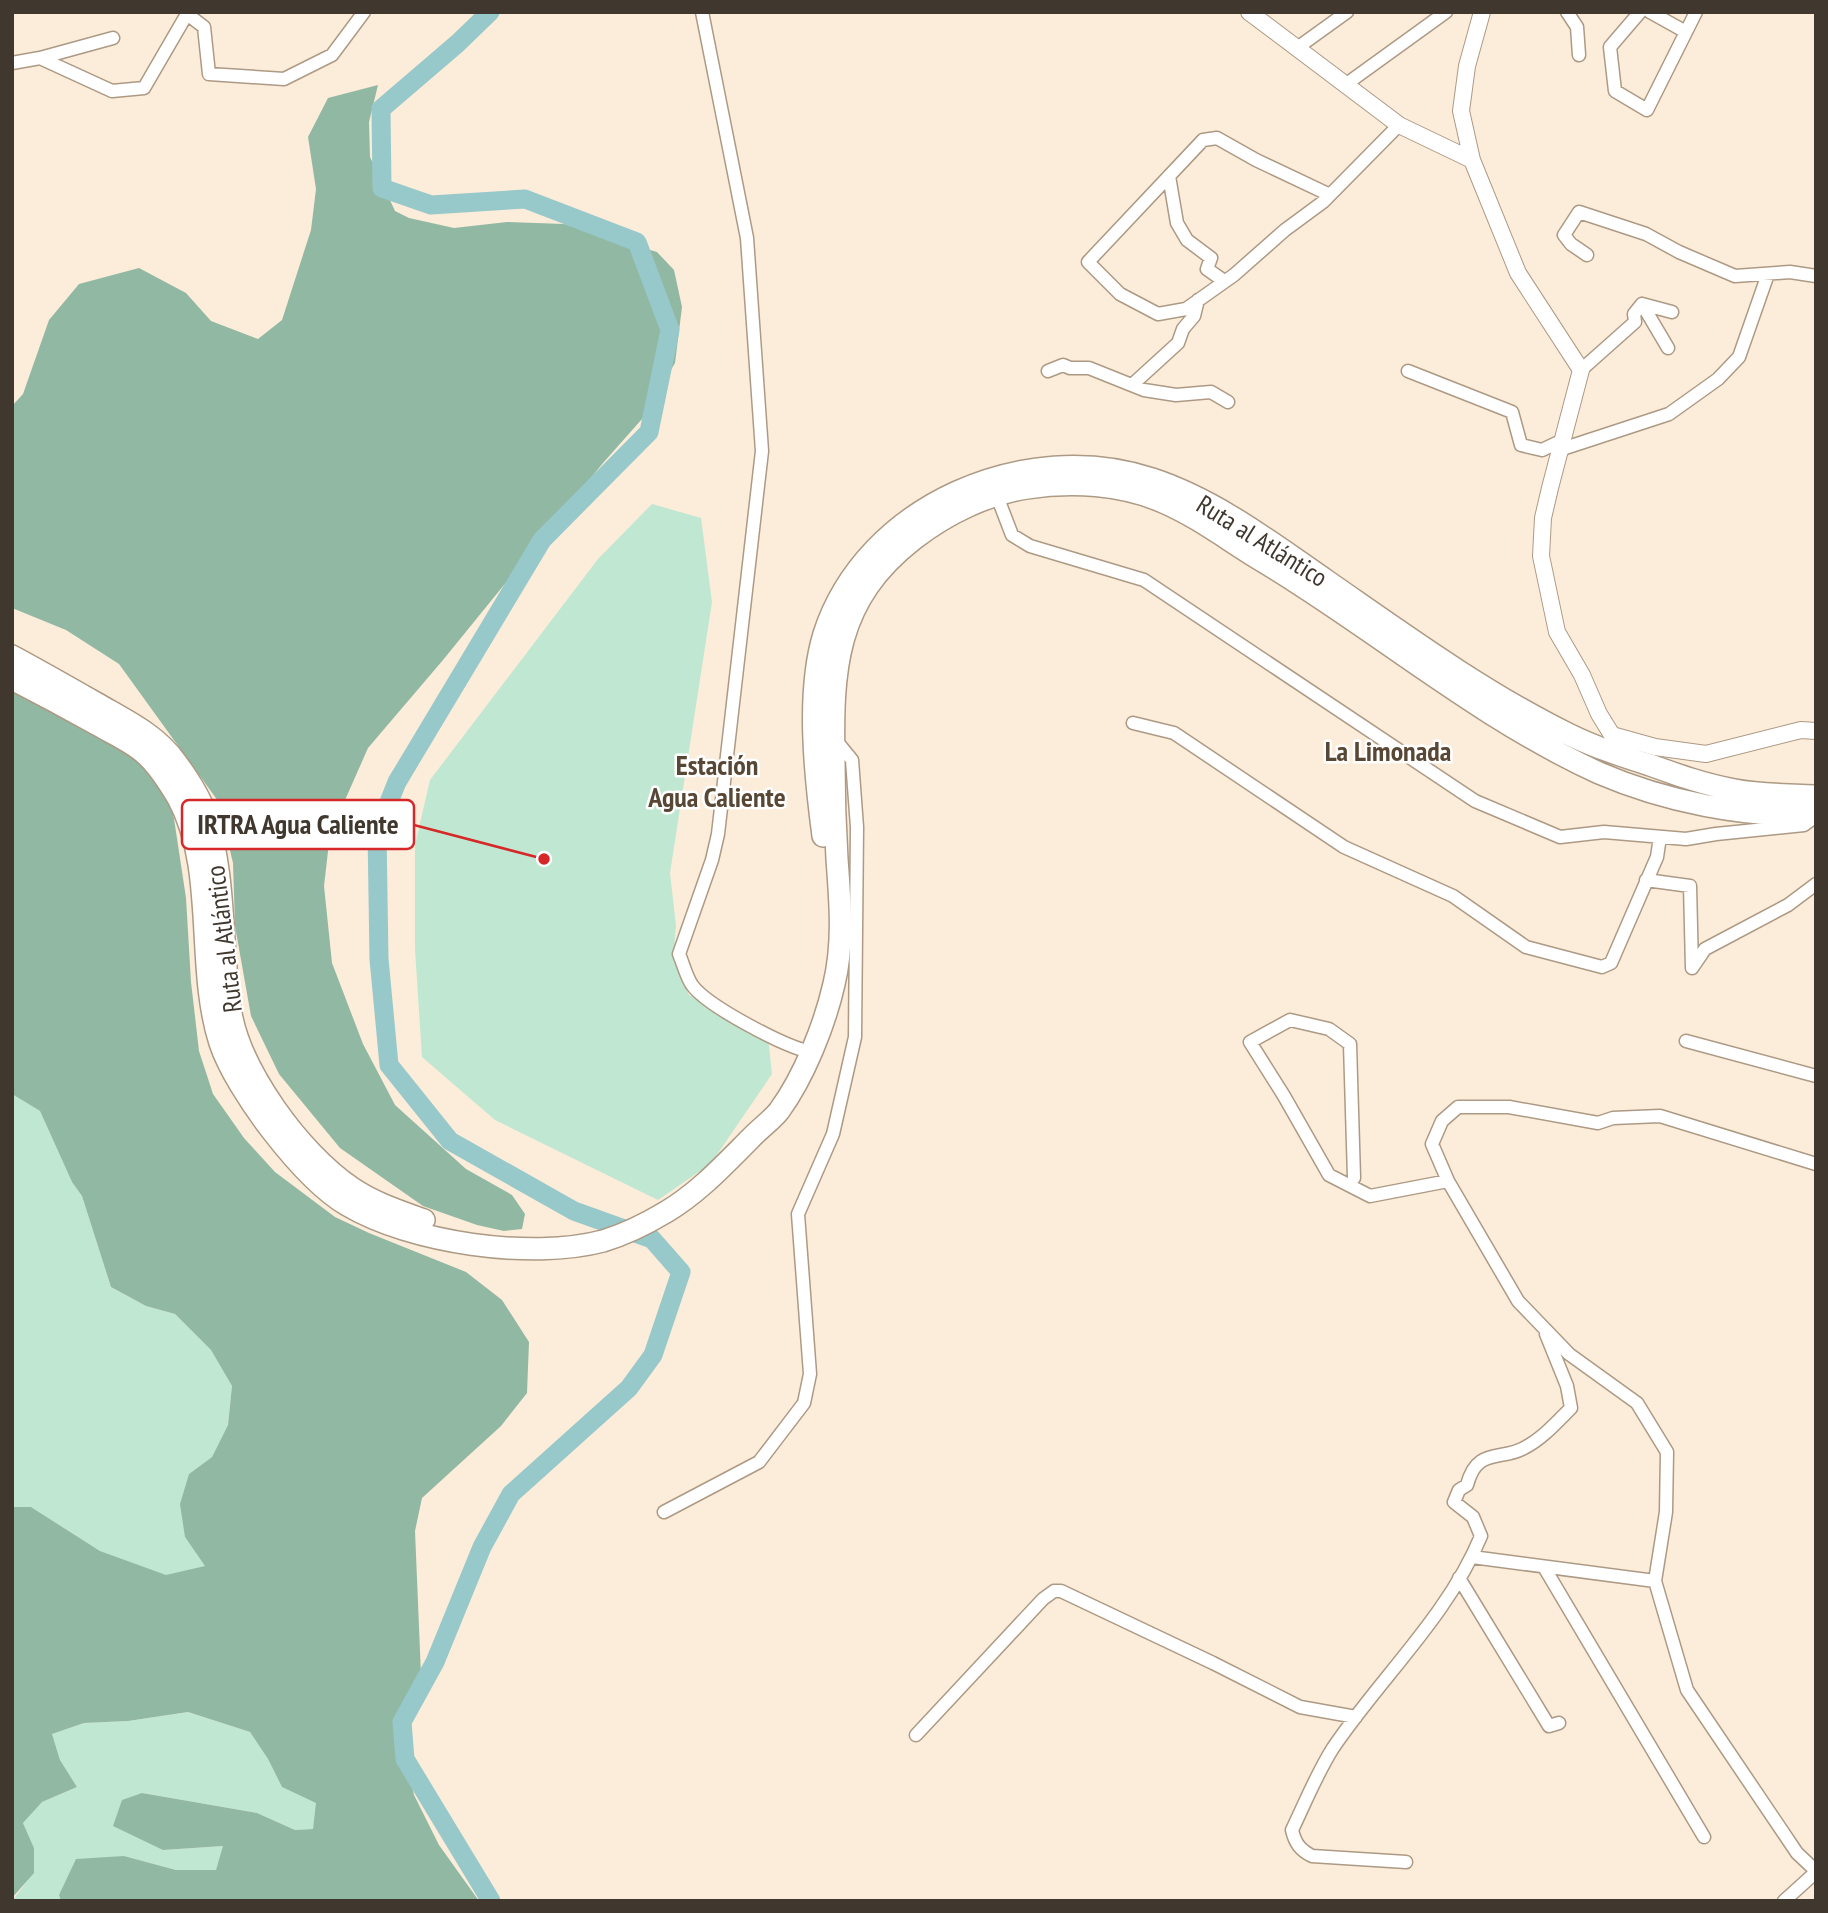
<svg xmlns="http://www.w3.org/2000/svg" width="1828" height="1913" viewBox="0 0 1828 1913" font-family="'PT Sans Narrow',sans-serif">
<rect width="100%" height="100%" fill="#fcecda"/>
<path fill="#c0e7d2" d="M 652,504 L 701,518 L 712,602 L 670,873 L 676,926 L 673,958 L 689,995 L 743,1028 L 768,1037 L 772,1074 L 714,1159 L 706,1167 L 658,1200 L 495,1120 L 422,1057 L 415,949 L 415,845 L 430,780 L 598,559 Z
M 12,1094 L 40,1111 L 72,1182 L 82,1196 L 111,1287 L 146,1306 L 175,1314 L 211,1350 L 232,1386 L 228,1425 L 212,1457 L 189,1474 L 185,1537 L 206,1566 L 166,1576 L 100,1551 L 31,1507 L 12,1507 Z
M 188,1712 L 250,1732 L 268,1759 L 282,1787 L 317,1803 L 313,1829 L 295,1830 L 257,1813 L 142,1793 L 163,1850 L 224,1846 L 216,1870 L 176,1870 L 124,1856 L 59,1894 L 61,1901 L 12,1901 L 34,1872 L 34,1848 L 23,1823 L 42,1802 L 77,1787 L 60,1760 L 52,1734 L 84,1723 L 128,1721 Z"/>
<path fill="#91b8a3" d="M 378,85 L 369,122 L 370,157 L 395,211 L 409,218 L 454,228 L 507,222 L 564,224 L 657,252 L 674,270 L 682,307 L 675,363 L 642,419 L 603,463 L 443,660 L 368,748 L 330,834 L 324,886 L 332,963 L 363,1044 L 395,1105 L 466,1169 L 512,1195 L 525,1214 L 522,1229 L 504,1231 L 477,1225 L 423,1206 L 340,1148 L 279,1074 L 251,1016 L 235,926 L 233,863 L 218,801 L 119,664 L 66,630 L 12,608 L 12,406 L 23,394 L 49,320 L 79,284 L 139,268 L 186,293 L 211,321 L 258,339 L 282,320 L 311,230 L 316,189 L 308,137 L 328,98 Z
M 12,692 L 102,737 L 138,760 L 158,783 L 173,812 L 186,898 L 191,982 L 199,1051 L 213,1094 L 244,1138 L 275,1172 L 335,1217 L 369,1233 L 466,1272 L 502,1300 L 529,1342 L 527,1393 L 501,1426 L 422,1498 L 415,1531 L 421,1675 L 410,1709 L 405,1756 L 414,1795 L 439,1845 L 479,1901 L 61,1901 L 59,1895 L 76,1859 L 124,1856 L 176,1870 L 216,1870 L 223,1846 L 163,1850 L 113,1826 L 122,1800 L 142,1793 L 257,1813 L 295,1830 L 313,1829 L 316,1803 L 282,1787 L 268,1759 L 250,1732 L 188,1712 L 128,1721 L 84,1723 L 52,1734 L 60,1760 L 77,1787 L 42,1802 L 23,1823 L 34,1848 L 34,1873 L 12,1898 L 12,1507 L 31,1507 L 100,1551 L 166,1575 L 205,1566 L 185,1537 L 180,1504 L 189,1474 L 212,1457 L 228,1425 L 232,1386 L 211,1350 L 175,1314 L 146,1306 L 111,1287 L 82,1196 L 72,1182 L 40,1111 L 12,1094 Z"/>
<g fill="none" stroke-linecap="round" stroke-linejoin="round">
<path stroke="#97c8ca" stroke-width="19" d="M 490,12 L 458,43 L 381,109 L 382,188 L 431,205 L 525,199 L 637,242 L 670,330 L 649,432 L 542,540 L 397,782 L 377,832 L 379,959 L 389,1065 L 450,1141 L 574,1211 L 652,1239 L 681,1272 L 653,1355 L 629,1388 L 511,1494 L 482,1547 L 435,1662 L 402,1722 L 405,1759 L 491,1901"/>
<defs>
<path id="minor" d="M 702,12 L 747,238 L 762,451 L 718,834 L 712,860 L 679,954 C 683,963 686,976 692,985 C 707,1006 785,1047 811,1052
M 1567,12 L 1577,27 L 1579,55
M 1640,12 L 1610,47 L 1615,91 L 1647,110 L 1696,12
M 1650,12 L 1686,32
M 1297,48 L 1347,12
M 40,58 L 113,38
M 12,63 L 40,58 L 112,91 L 144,88 L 187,14 L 204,27 L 209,74 L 284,79 L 332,55 L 364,12
M 1345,85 L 1446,12
M 1169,176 L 1177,223 L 1187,240 L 1211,258 L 1207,269 L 1224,281
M 1330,195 L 1256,160 L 1217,138 L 1203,140 L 1088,262 L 1120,294 L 1158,314 L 1186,309 L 1234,275 L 1285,230 L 1323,202 L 1399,125
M 1587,255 L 1571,244 L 1564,235 L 1579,212 L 1646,234 L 1679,252 L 1735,276 L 1790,272 L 1816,276
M 1642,304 L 1668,348
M 1581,370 L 1635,322 L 1634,314 L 1642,304 L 1672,312
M 1048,371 L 1063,365 L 1070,368 L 1089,368 L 1144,390 L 1176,395 L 1211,392 L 1228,402
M 1408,371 L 1512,412 L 1521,445 L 1542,450 L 1561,441
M 1132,385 L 1178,343 L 1183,329 L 1194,316 L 1198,300
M 1559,450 L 1669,414 L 1718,379 L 1739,357 L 1768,274
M 997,496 L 1012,535 L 1030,546 L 1144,580 L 1475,801 L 1560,837 L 1604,832 L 1686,839 L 1716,834 L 1804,825 L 1815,817
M 1133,723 L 1174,733 L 1344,847 L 1453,896 L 1526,947 L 1602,967 L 1611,963 L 1657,857 L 1660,837
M 1646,880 L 1690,886 L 1692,968 L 1705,949 L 1788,905 L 1816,884
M 1686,1041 L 1816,1076
M 1816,1164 L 1660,1116 L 1613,1118 L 1598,1123 L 1509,1107 L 1458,1107 L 1442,1121 L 1432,1144 L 1448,1181 L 1518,1301 L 1569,1354 L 1637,1403 L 1667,1452 L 1666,1512 L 1655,1581 L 1687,1690 L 1797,1853 L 1816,1871
M 1354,1178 L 1350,1044 L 1329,1029 L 1290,1020 L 1250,1042 L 1284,1096 L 1329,1175 L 1370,1196 L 1448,1181
M 664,1512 L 759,1462 L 804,1403 L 810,1374 L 798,1214 L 833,1134 L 855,1037 L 857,827 L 852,760 L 834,738
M 1472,1557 L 1655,1581
M 1544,1567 L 1704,1837
M 1459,1578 L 1549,1726 L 1559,1723
M 916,1735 L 1043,1599 L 1054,1591 L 1061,1591 L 1213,1663 L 1300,1707 L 1356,1717
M 1406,1862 L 1312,1856 C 1300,1850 1295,1843 1292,1830 C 1305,1803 1317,1773 1333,1748 C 1381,1677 1448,1616 1481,1536 L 1473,1517 L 1454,1502 L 1459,1490 L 1467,1485 C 1477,1447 1500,1461 1524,1448 C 1542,1439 1557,1422 1571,1408 L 1567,1386 L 1546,1334
M 1784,1901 L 1816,1872"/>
<path id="tertiary" d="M 1249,12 L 1399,125 L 1472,160 L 1518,273 L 1581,370 L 1550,488 L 1543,518 L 1541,556 L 1557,632 L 1582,675 L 1599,714 L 1612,735 L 1655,747 L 1706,754 L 1801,730 L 1816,731
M 1472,160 L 1461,111 L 1467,66 L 1482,12"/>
<path id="trunk" d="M 12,656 C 40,671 68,687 96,703 C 125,720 156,734 176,762 C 187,777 199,795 205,812 C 226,874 221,943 230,1007 C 238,1069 301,1154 352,1188 C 374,1203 399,1211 424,1220
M 12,679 C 41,694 69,709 98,725 C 113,734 132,742 145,754 C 158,765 169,783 178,798 C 217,870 195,966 220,1043 C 236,1091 303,1179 347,1205 C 411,1243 531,1260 603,1241 C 626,1234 646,1224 666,1212 C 698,1193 723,1166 750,1139 C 759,1129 771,1121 779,1111 C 804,1077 825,1024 834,984 C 844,943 840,900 837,859 C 835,827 834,795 834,762 C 832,669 835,600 914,539 C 946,514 987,494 1027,488 C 1072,481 1121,484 1163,502 C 1196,516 1228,540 1259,559 C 1373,627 1478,718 1599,773 C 1664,801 1745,818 1816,814
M 823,836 C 815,775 806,692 824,634 C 866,504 1027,437 1152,479 C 1216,500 1272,543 1327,581 C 1405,635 1483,692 1568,734 C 1594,747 1622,756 1650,765 C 1678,775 1706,785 1735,790 C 1761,795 1789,795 1816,796"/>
</defs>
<use href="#minor" stroke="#ad9a84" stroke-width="15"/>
<use href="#tertiary" stroke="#ad9a84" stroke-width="18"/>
<use href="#trunk" stroke="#ad9a84" stroke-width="24"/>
<use href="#minor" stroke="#fff" stroke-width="12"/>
<use href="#tertiary" stroke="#fff" stroke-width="16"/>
<use href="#trunk" stroke="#fff" stroke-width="21"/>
</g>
<g text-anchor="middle" stroke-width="5" stroke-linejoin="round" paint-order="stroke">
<g font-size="26" fill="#40382f" stroke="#fff">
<text transform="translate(1262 541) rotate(32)" y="9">Ruta al Atlántico</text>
<text transform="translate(224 939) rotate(-97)" y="9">Ruta al Atlántico</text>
</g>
<g font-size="28" font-weight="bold" fill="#584734" stroke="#fff">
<text x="1388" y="761">La Limonada</text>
<text x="717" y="775">Estación<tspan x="717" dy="32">Agua Caliente</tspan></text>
</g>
</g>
<path fill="none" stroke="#d62828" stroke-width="2.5" d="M544 859L414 825"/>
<circle fill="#d62828" stroke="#fff" stroke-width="2.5" cx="544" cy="859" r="7"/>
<rect fill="#fff" stroke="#d62828" stroke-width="2.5" x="182" y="800" width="232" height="49" rx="7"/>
<g font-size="28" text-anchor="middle" font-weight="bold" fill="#40382f">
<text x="298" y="834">IRTRA Agua Caliente</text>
</g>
<rect width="1828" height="1913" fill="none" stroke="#40382f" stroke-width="28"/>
</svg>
